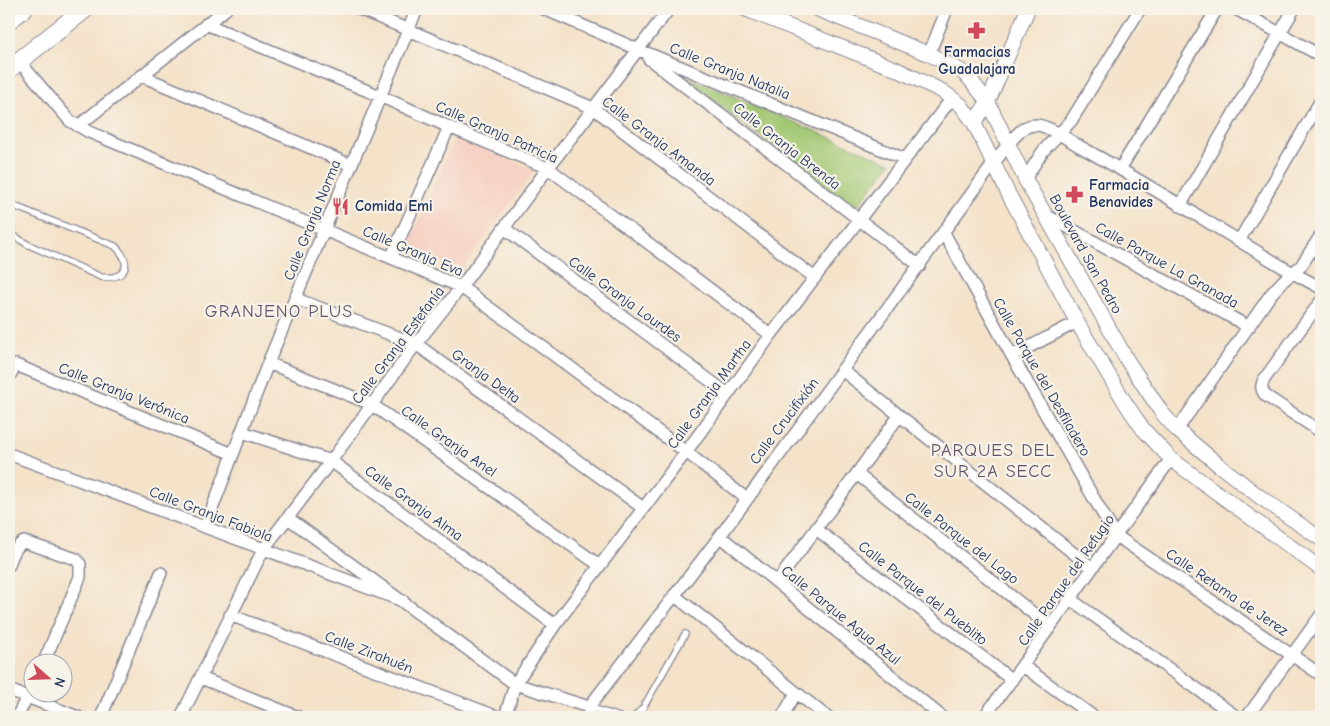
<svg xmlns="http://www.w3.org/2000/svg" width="1330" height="726" viewBox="0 0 1330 726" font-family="'Comic Neue',sans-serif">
<rect width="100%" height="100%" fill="#f7f3e8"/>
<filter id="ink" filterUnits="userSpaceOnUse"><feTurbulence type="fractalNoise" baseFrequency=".02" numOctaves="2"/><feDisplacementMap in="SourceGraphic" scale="10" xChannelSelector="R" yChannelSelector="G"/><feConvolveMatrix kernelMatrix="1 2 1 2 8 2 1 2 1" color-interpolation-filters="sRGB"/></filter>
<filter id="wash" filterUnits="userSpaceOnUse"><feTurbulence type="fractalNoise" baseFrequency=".0096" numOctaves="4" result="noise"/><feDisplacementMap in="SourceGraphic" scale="20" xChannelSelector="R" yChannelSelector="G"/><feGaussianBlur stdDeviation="1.12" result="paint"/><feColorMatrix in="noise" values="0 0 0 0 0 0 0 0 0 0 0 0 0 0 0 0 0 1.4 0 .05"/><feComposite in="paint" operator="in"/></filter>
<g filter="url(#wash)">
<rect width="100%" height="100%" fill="#f4e2c9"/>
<path fill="#f6d2c4" d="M 455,138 L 535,170 L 461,270 L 406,250 Z"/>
<path fill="#a3c873" stroke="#5f7c68" d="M 678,73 L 891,163 L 855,209 Z"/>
</g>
<g filter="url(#ink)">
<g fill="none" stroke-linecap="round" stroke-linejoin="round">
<defs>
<path id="service" d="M 9,204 L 115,246 C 133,263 127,280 101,277 L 27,244 L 9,233
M 589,707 L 620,717
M 634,717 L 643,708 L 685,634"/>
<path id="minor" d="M 359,9 L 593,108 L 815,278
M 544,9 L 637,49 L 905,159
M 1236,9 L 1321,56
M 206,24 L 380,96 L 449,127 L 548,168 L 771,335
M 929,54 L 947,9
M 649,59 L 920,266
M 19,61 L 70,121 L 89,132 L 461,287 L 686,452 L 747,499
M 142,76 L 351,165
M 78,126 L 226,9
M 1120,169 L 1217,9
M 1025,179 L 1043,151 L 1071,121 L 1140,9
M 1180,206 L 1294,9
M 1044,214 L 1249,327
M 504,228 L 728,394
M 944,233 L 1012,356 L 1115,535 L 1321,675
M 1239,241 L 1321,100
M 391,258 L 449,127
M 296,299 L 416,344 L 643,508
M 1321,301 L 1265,378 C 1261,385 1260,389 1266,396 L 1321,432
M 1012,356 L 1077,322
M 268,363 L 371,404 L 599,565
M 842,370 L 1091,567
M 9,377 L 16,365 L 233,454
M 1177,430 L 1271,294 L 1284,280 L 1301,266 L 1321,235
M 242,432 L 331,461 L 555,625
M 9,454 C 140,503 271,553 403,601
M 857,474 L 1049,626
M 288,518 L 515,684 L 589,707
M 205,527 L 268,363 L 417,9
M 816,529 L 1012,680
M 720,536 L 942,717
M 9,565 C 12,556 15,546 24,542 L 76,559 L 80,564 L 80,577 L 43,664
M 777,582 L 899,416
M 674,595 L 827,717
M 1070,599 L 1237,717
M 230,615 L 498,717
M 1023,666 L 1094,717
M 201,678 L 298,717
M 9,690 L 78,717
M 17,717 L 32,687
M 101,717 L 161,573
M 181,717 L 263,550 L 331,461 L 416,344 L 461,287 L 548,168 L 669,9
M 505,717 L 515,684 L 555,625 L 686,452 L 771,335 L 952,98
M 589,717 L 589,707 L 720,536 L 1008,144 C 1016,136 1023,125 1035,125 C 1046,124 1069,140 1079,146 C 1152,186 1221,231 1293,273 L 1321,288
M 782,717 L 796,693
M 984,717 C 1048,632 1108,545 1171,459
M 1247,717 L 1321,615"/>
<path id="tertiary" d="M 745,9 L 896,69 L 942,91 L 961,105 L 974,123 L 1008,193 L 1077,322 L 1126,404 L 1143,429 L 1171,459 L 1321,569
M 817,9 L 929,54 L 961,71 L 969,78 L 988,102 L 1025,179 L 1127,360 L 1162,413 L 1177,430 L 1220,466 L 1260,497 L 1321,539
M 974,123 L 988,102 L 1028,9"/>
<path id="primary" d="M 9,20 L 23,9
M 9,69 L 85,9"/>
</defs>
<use href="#service" stroke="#888894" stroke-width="8"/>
<use href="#minor" stroke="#888894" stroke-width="14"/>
<use href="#tertiary" stroke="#888894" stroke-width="16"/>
<use href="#primary" stroke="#888894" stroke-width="20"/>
<use href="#service" stroke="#fff" stroke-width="5.5"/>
<use href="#minor" stroke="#fff" stroke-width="11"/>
<use href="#tertiary" stroke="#fff" stroke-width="14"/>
<use href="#primary" stroke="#fff" stroke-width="18"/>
</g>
</g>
<defs>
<symbol id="pharmacy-bare" viewBox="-9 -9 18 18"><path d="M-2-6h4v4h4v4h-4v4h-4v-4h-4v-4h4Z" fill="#d1495b" stroke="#f7f3e8" stroke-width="2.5" paint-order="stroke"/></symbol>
<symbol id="restaurant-bare" viewBox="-9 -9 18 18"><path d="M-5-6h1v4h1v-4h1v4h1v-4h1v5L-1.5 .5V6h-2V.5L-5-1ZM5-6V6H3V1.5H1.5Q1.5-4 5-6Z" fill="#d1495b" stroke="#f7f3e8" stroke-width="2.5" paint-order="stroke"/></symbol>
</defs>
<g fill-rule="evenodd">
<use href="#pharmacy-bare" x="964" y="18" width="25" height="25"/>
<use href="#pharmacy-bare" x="1062" y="182" width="25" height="25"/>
<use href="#restaurant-bare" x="328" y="194" width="25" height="25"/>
</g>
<g text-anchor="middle" stroke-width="4.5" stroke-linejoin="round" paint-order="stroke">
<g font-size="15" font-weight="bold" fill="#1b2f5e" stroke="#f7f3e8" text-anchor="start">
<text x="977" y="57" text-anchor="middle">Farmacias<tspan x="977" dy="17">Guadalajara</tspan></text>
<text x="1089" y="190">Farmacia<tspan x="1089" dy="17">Benavides</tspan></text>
<text x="355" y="211">Comida Emi</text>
</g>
<g font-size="15" fill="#1b2f5e" stroke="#f7f3e8">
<text transform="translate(730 71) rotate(22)" y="5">Calle Granja Natalia</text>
<text transform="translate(497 132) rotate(24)" y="5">Calle Granja Patricia</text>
<text transform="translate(659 141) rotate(37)" y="5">Calle Granja Amanda</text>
<text transform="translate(787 146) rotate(38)" y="5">Calle Granja Brenda</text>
<text transform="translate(312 220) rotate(-68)" y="5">Calle Granja Norma</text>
<text transform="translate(413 251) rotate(23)" y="5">Calle Granja Eva</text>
<text transform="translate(1086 254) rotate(61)" y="5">Boulevard San Pedro</text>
<text transform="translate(1167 265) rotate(29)" y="5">Calle Parque La Granada</text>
<text transform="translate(625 299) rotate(36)" y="5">Calle Granja Lourdes</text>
<text transform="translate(398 345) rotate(-53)" y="5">Calle Granja Estefanía</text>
<text transform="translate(486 376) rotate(36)" y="5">Granja Delta</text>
<text transform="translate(1042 377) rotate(60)" y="5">Calle Parque del Desfiladero</text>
<text transform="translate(124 393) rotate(22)" y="5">Calle Granja Verónica</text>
<text transform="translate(709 394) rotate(-54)" y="5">Calle Granja Martha</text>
<text transform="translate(784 421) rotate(-53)" y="5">Calle Crucifixión</text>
<text transform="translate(449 441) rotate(35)" y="5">Calle Granja Anel</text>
<text transform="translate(414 503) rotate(36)" y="5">Calle Granja Alma</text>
<text transform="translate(211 514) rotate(21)" y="5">Calle Granja Fabiola</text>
<text transform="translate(962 538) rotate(38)" y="5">Calle Parque del Lago</text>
<text transform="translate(1066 580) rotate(-55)" y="5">Calle Parque del Refugio</text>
<text transform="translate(1227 592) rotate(34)" y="5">Calle Retama de Jerez</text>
<text transform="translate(923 593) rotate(38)" y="5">Calle Parque del Pueblito</text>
<text transform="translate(841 615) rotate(39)" y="5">Calle Parque Agua Azul</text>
<text transform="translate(369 652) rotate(21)" y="5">Calle Zirahuén</text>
</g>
<g font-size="18" letter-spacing="1" fill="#60526b" stroke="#f7f3e8">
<text x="279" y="317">GRANJENO PLUS</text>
<text x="993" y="456">PARQUES DEL<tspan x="993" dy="21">SUR 2A SECC</tspan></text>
</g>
</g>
<rect width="1330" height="726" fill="none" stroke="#f7f3e8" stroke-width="30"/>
<g transform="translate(48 678) rotate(110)"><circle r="24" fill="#f7f3e8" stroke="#9fa5b1"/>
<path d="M0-4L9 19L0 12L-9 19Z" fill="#d1495b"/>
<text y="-8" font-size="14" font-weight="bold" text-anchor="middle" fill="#1b2f5e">N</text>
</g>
</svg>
